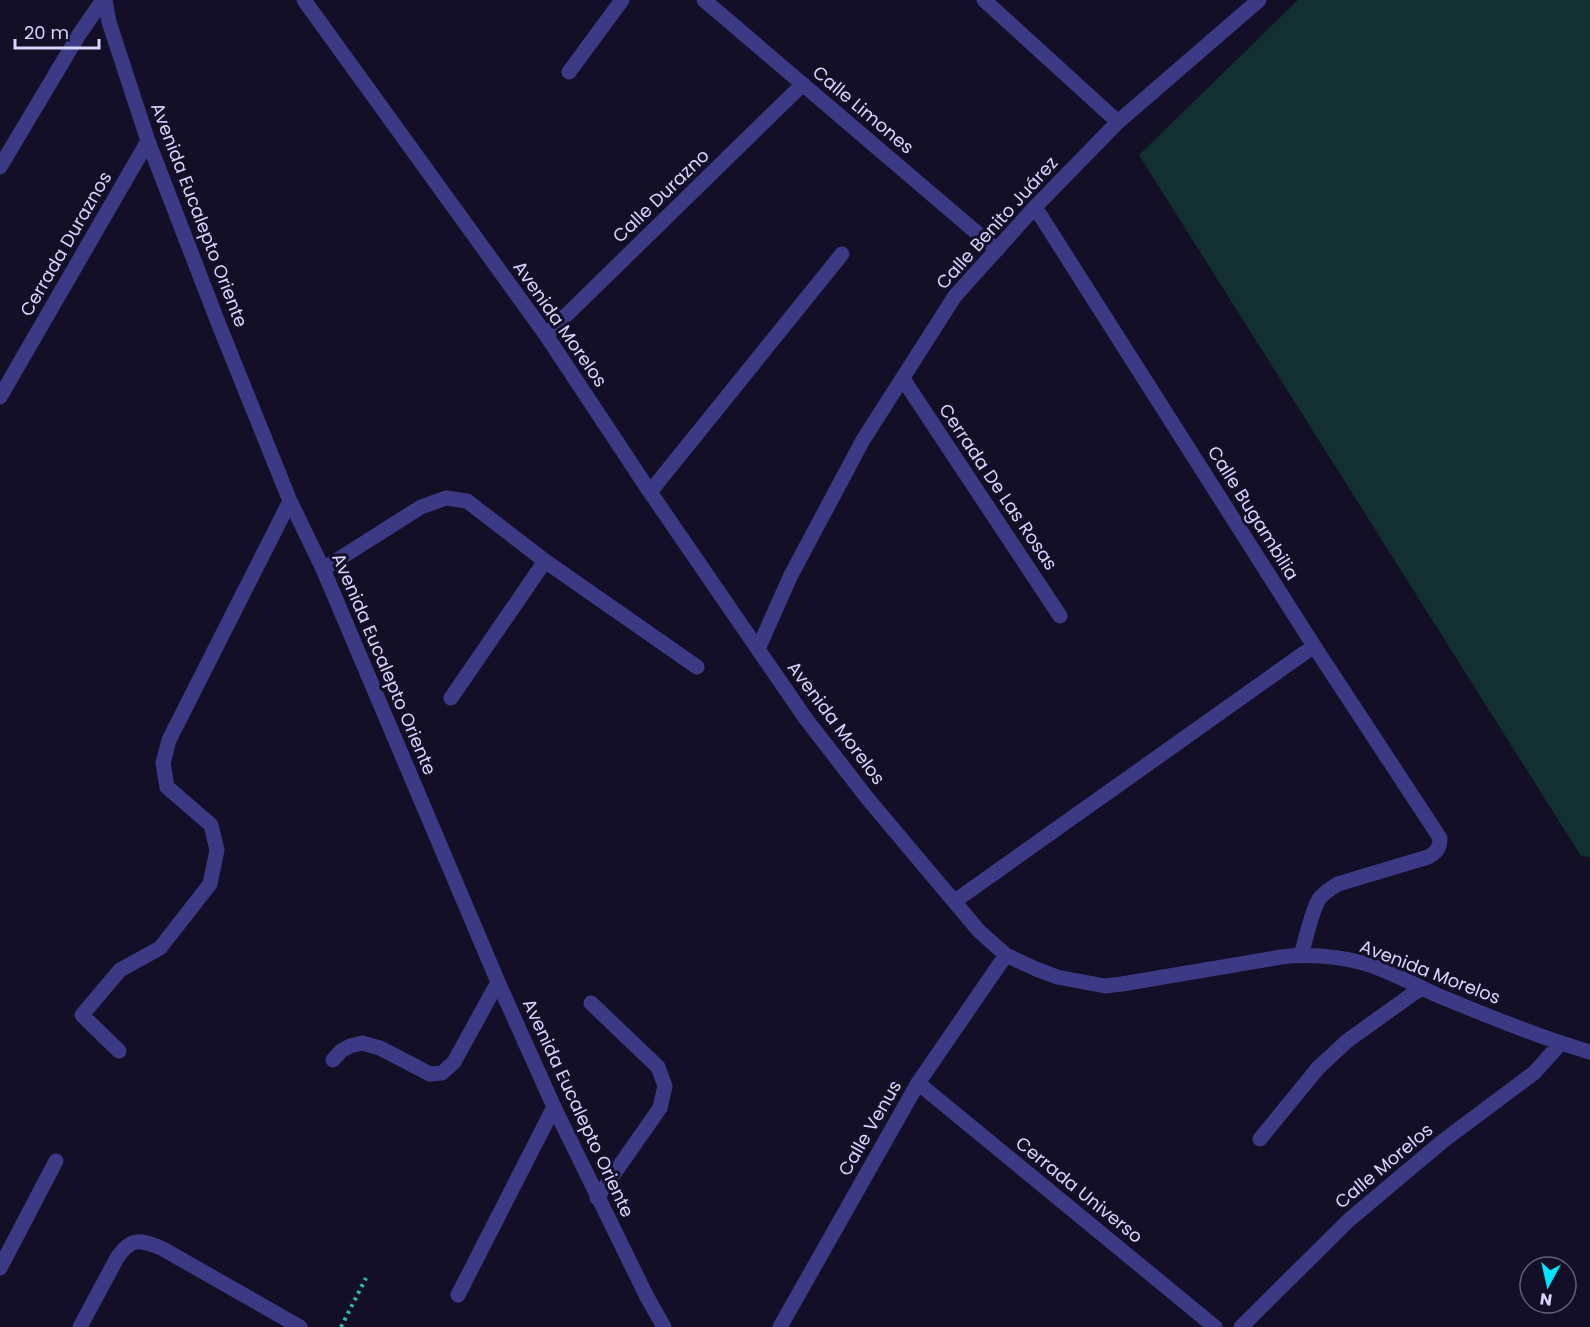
<svg xmlns="http://www.w3.org/2000/svg" width="1590" height="1327" viewBox="0 0 1590 1327" font-family="Poppins,sans-serif">
<rect width="100%" height="100%" fill="#130f26"/>
<path fill="#12302f" d="M 1298,0 L 1590,0 L 1590,857 L 1581,856 L 1139,155 Z"/>
<g fill="none" stroke-linecap="round" stroke-linejoin="round">
<path stroke="#2fb8b0" stroke-width="4" stroke-dasharray="3 4.5" stroke-linecap="butt" d="M 341,1327 L 366,1278"/>
<path stroke="#3d3a85" stroke-width="15" d="M 105,0 L 109,22 L 148,141 L 219,325 L 290,501 L 323,569 L 498,982 L 554,1107 L 647,1297 L 664,1327
M 304,0 L 546,335 L 650,492 L 806,719 L 868,799 L 979,931 L 1006,955 L 1036,969 L 1057,977 L 1105,986 L 1122,984 L 1281,957 C 1308,954 1336,956 1363,963 C 1389,970 1414,985 1439,996 C 1489,1016 1538,1037 1590,1052
M 704,0 L 997,250
M 984,0 L 1118,122
M 569,72 L 622,0
M 0,167 L 80,33 L 103,0
M 1035,207 L 1314,646 L 1440,838 C 1440,848 1437,852 1428,857 L 1338,884 C 1331,888 1324,893 1319,899 C 1311,913 1306,939 1301,955
M 546,335 L 803,84
M 903,379 L 1060,616
M 0,397 L 148,141
M 650,492 L 842,254
M 323,569 L 421,507 L 446,498 L 467,501 L 545,561 L 697,667
M 758,649 L 791,575 L 863,440 L 955,296 L 1035,207 L 1118,122 L 1259,0
M 451,698 L 545,561
M 955,901 L 1314,646
M 591,1003 L 658,1067 L 665,1086 L 660,1108 L 597,1198
M 119,1051 L 82,1015 L 120,970 L 160,948 L 210,884 L 217,850 L 211,825 L 167,787 L 163,763 L 169,740 L 290,501
M 333,1060 L 341,1051 L 350,1046 L 362,1043 L 380,1048 L 430,1074 L 442,1073 L 454,1062 L 498,982
M 918,1083 L 1215,1327
M 1260,1139 L 1318,1068 L 1347,1041 L 1421,988
M 0,1268 L 56,1161
M 458,1295 L 554,1107
M 80,1327 L 117,1258 C 131,1237 141,1239 163,1249 L 300,1327
M 780,1327 L 918,1083 L 1006,955
M 1241,1327 L 1349,1220 L 1443,1141 L 1534,1073 L 1561,1043"/>
</g>
<g text-anchor="middle" stroke-width="6" stroke-linejoin="round" paint-order="stroke">
<g font-size="18" fill="#d9d4ff" stroke="#130f26">
<text transform="translate(863 110) rotate(40)" y="6">Calle Limones</text>
<text transform="translate(661 196) rotate(-44)" y="6">Calle Durazno</text>
<text transform="translate(199 215) rotate(69)" y="6">Avenida Eucalepto Oriente</text>
<text transform="translate(997 223) rotate(-48)" y="6">Calle Benito Juárez</text>
<text transform="translate(66 244) rotate(-60)" y="6">Cerrada Duraznos</text>
<text transform="translate(560 324) rotate(55)" y="6">Avenida Morelos</text>
<text transform="translate(998 487) rotate(56)" y="6">Cerrada De Las Rosas</text>
<text transform="translate(1253 513) rotate(58)" y="6">Calle Bugambilia</text>
<text transform="translate(384 664) rotate(67)" y="6">Avenida Eucalepto Oriente</text>
<text transform="translate(836 723) rotate(53)" y="6">Avenida Morelos</text>
<text transform="translate(1430 972) rotate(21)" y="6">Avenida Morelos</text>
<text transform="translate(578 1108) rotate(65)" y="6">Avenida Eucalepto Oriente</text>
<text transform="translate(870 1128) rotate(-60)" y="6">Calle Venus</text>
<text transform="translate(1384 1166) rotate(-40)" y="6">Calle Morelos</text>
<text transform="translate(1079 1190) rotate(39)" y="6">Cerrada Universo</text>
</g>
</g>
<g transform="translate(1548 1285) rotate(188)"><circle r="28" fill="#130f26" stroke="#625e7d" stroke-width="1.5"/>
<path d="M0-4.5L10 22L0 15L-10 22Z" fill="#00e5ff"/>
<text y="-9" font-size="16" font-weight="bold" text-anchor="middle" fill="#d9d4ff">N</text>
</g>
<path d="M15 39v9h84v-9" fill="none" stroke="#d9d4ff" stroke-width="3"/>
<text x="24" y="39" font-size="18" fill="#d9d4ff" stroke="#130f26" stroke-width="4.5" paint-order="stroke">20 m</text>
</svg>
